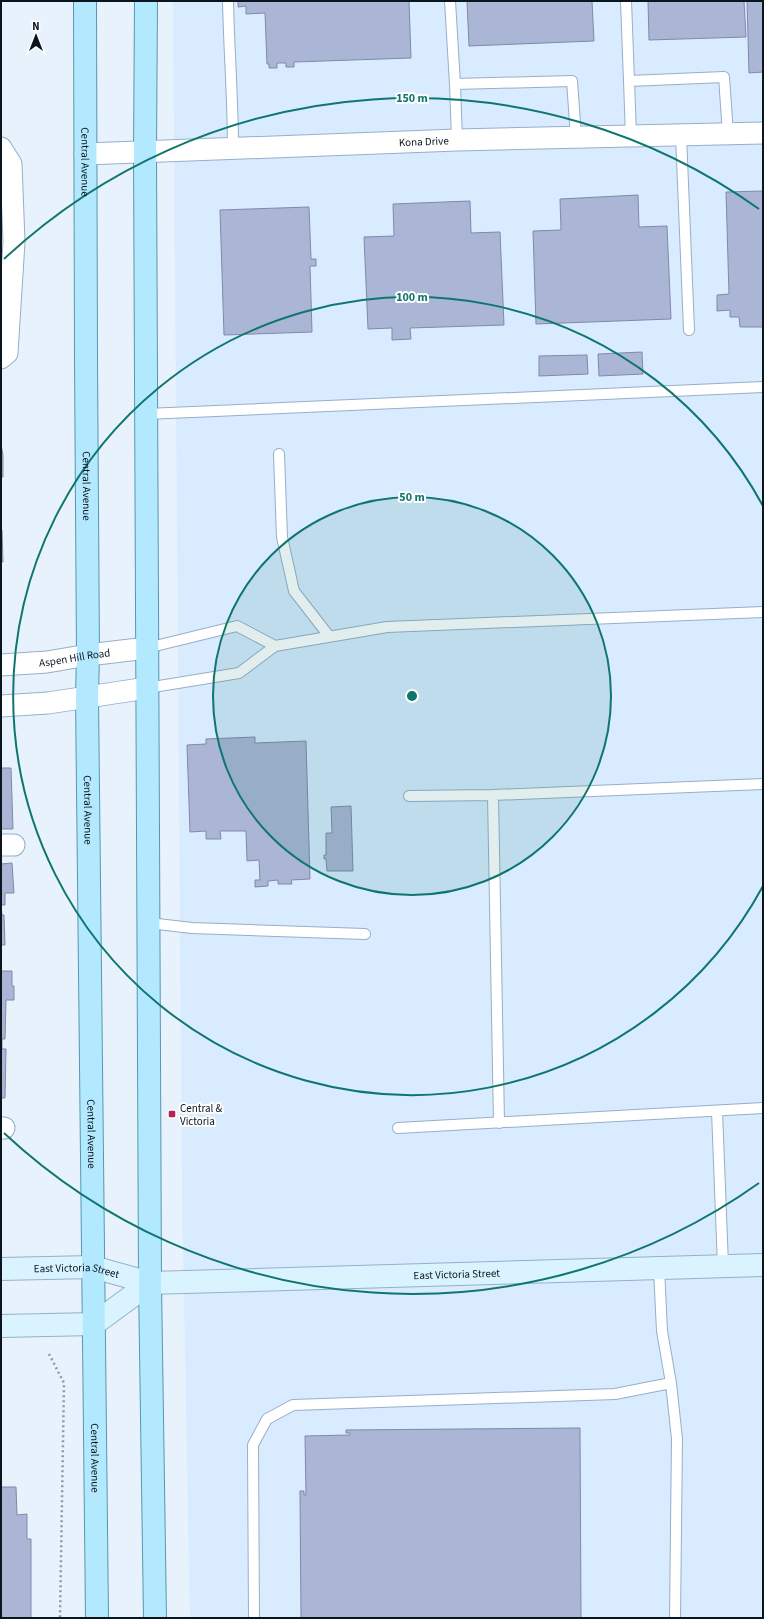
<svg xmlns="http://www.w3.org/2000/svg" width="764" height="1619" viewBox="0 0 764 1619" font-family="'Source Sans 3',sans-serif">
<rect width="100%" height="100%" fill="#e7f2fd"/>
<path fill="#d8ebff" d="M 173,1 L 763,1 L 763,1618 L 190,1618 L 182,1189 Z"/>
<path fill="#abb5d5" stroke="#8089a8" d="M 238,1 L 409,1 L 411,58 L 294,62 L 294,67 L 286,67 L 286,63 L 277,63 L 277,68 L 269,68 L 269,64 L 267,64 L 265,13 L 246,14 L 246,6 L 238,7 Z
M 467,1 L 592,1 L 594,41 L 469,46 Z
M 648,1 L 744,1 L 746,37 L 649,40 Z
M 747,1 L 763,1 L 763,72 L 749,73 Z
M 763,191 L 763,327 L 740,327 L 739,317 L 730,317 L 730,310 L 717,311 L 717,295 L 729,294 L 726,192 Z
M 638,195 L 639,227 L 667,226 L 671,319 L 536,324 L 533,231 L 561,230 L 560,199 Z
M 470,201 L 471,233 L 500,232 L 504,325 L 410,328 L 411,339 L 392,340 L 392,328 L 368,329 L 364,237 L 394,236 L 393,204 Z
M 309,207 L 311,259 L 316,259 L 316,266 L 310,266 L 312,332 L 224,335 L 220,210 Z
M 642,352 L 643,374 L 599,376 L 598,354 Z
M 587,355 L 588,374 L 539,376 L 539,356 Z
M 1,444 L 3,455 L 3,477 L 1,477 Z
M 1,530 L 2,530 L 3,562 L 1,562 Z
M 255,737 L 255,743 L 306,741 L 310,879 L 291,880 L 292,884 L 278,884 L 278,880 L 268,881 L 268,886 L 255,887 L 255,880 L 260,880 L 259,860 L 247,861 L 246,831 L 220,831 L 221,839 L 206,839 L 206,831 L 190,832 L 187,745 L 206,744 L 206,739 Z
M 1,768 L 11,768 L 13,829 L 1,829 Z
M 351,806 L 353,871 L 327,871 L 326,859 L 324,859 L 324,855 L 326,855 L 326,833 L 332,833 L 331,807 Z
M 12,863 L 14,893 L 5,893 L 5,905 L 1,905 L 2,915 L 4,915 L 5,945 L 1,945 L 1,864 Z
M 1,971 L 12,971 L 12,986 L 14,986 L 14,1000 L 6,1000 L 5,1039 L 2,1039 L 2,1049 L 6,1049 L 5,1098 L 1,1098 Z
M 580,1428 L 581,1618 L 301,1618 L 300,1491 L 304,1491 L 304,1495 L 306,1495 L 305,1436 L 350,1435 L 350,1433 L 346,1433 L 346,1430 Z
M 1,1487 L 16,1487 L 17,1515 L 27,1514 L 27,1539 L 31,1539 L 31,1618 L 1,1618 Z"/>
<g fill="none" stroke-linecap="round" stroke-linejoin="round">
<defs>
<path id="lane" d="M 228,1 C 229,50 233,100 233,149
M 450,1 L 455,84
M 626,1 L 629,81
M 681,135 L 689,330
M 631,136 L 629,81 L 724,77 L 728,134
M 457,140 L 455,84 L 572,81 L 576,137
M 146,414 L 763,387
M 279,454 L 282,537 L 294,591 L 329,636
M 275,646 L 387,627 L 763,612
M 147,688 L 239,673 L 275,646 L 237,626 L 147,648
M 493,795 L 499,1123
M 409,796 L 493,795 L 763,784
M 149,923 L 192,928 L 365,934
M 717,1111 L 723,1266
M 398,1128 L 763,1108
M 671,1383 L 677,1439 L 675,1618
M 254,1618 L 253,1445 L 267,1419 L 293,1405 L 615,1394 L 671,1383 L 662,1331 L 659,1268"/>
<g id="street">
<path d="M 1,148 L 11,164 L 14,242 L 7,353 L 1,358"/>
<path id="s1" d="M 85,154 L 457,140 L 763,133"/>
<path id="s2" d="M 1,665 L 47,662 L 88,655 L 147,648"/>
<path d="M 1,706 L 48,703 L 147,688"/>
<path d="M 1,845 L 14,845"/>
<path d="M 1,1128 L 4,1128"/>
</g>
<g id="secondary">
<path id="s3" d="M 1,1269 L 93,1267 L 150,1283 L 763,1265"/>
<path d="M 1,1326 L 94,1324 L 150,1283"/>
</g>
<g id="primary">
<path id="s4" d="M 85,1 L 86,358 L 88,655 L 87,697 L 97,1618"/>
<path d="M 146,1 L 145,153 L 150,1283 L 155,1618"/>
</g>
</defs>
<use href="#lane" stroke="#96afc9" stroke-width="12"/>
<use href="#street" stroke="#96afc9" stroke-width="23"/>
<use href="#secondary" stroke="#96afc9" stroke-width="24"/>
<use href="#primary" stroke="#5896b0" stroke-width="24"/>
<path stroke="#8e99a3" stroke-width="2.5" stroke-dasharray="2 3" stroke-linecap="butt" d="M 49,1354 L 64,1383 L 60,1618"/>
<use href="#lane" stroke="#fff" stroke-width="10"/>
<use href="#street" stroke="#fff" stroke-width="21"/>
<use href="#secondary" stroke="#d9f4ff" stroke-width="22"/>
<use href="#primary" stroke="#b3e9fe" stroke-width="22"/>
</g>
<circle cx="412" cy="696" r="199" fill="#0f766e" fill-opacity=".12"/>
<g fill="none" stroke="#0f766e" stroke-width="2">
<circle cx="412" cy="696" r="199"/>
<path d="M763 886A399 399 0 1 1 763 506"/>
<path d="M759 1183A598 598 0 0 1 4 1133M4 259A598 598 0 0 1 759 209"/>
</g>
<rect fill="#b22357" stroke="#fefefe" stroke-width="1.5" x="168" y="1110" width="8" height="8" rx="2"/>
<g text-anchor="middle" stroke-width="4" stroke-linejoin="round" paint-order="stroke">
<g font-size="11" fill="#0b151e" stroke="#fefefe">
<text dy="4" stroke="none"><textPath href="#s1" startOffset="339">Kona Drive</textPath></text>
<text dy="4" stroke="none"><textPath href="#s4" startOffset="161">Central Avenue</textPath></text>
<text dy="4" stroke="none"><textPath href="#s4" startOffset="485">Central Avenue</textPath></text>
<text dy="4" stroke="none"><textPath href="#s2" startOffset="74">Aspen Hill Road</textPath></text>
<text dy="4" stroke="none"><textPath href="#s4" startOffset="809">Central Avenue</textPath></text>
<text dy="4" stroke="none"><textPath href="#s4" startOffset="1133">Central Avenue</textPath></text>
<text dy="4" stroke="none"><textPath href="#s3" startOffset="76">East Victoria Street</textPath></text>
<text dy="4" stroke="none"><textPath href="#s3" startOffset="458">East Victoria Street</textPath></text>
<text dy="4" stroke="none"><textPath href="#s4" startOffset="1457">Central Avenue</textPath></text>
</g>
<g font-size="11" fill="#0b151e" stroke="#fefefe" text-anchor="start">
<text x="180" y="1112">Central &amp;<tspan x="180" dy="13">Victoria</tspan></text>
</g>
</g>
<circle cx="412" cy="696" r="6" fill="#0f766e" stroke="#fefefe" stroke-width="2"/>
<g font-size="12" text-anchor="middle" font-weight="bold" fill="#0f766e" stroke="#fefefe" stroke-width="4" stroke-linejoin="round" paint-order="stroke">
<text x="412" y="102">150 m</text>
<text x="412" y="301">100 m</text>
<text x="412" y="501">50 m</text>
</g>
<rect width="764" height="1619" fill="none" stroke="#0b151e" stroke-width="4"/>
<g transform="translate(36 36)" stroke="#fefefe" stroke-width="3" paint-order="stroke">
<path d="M0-3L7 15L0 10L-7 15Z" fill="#0b151e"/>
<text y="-6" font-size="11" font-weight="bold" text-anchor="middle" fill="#0b151e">N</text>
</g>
</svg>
